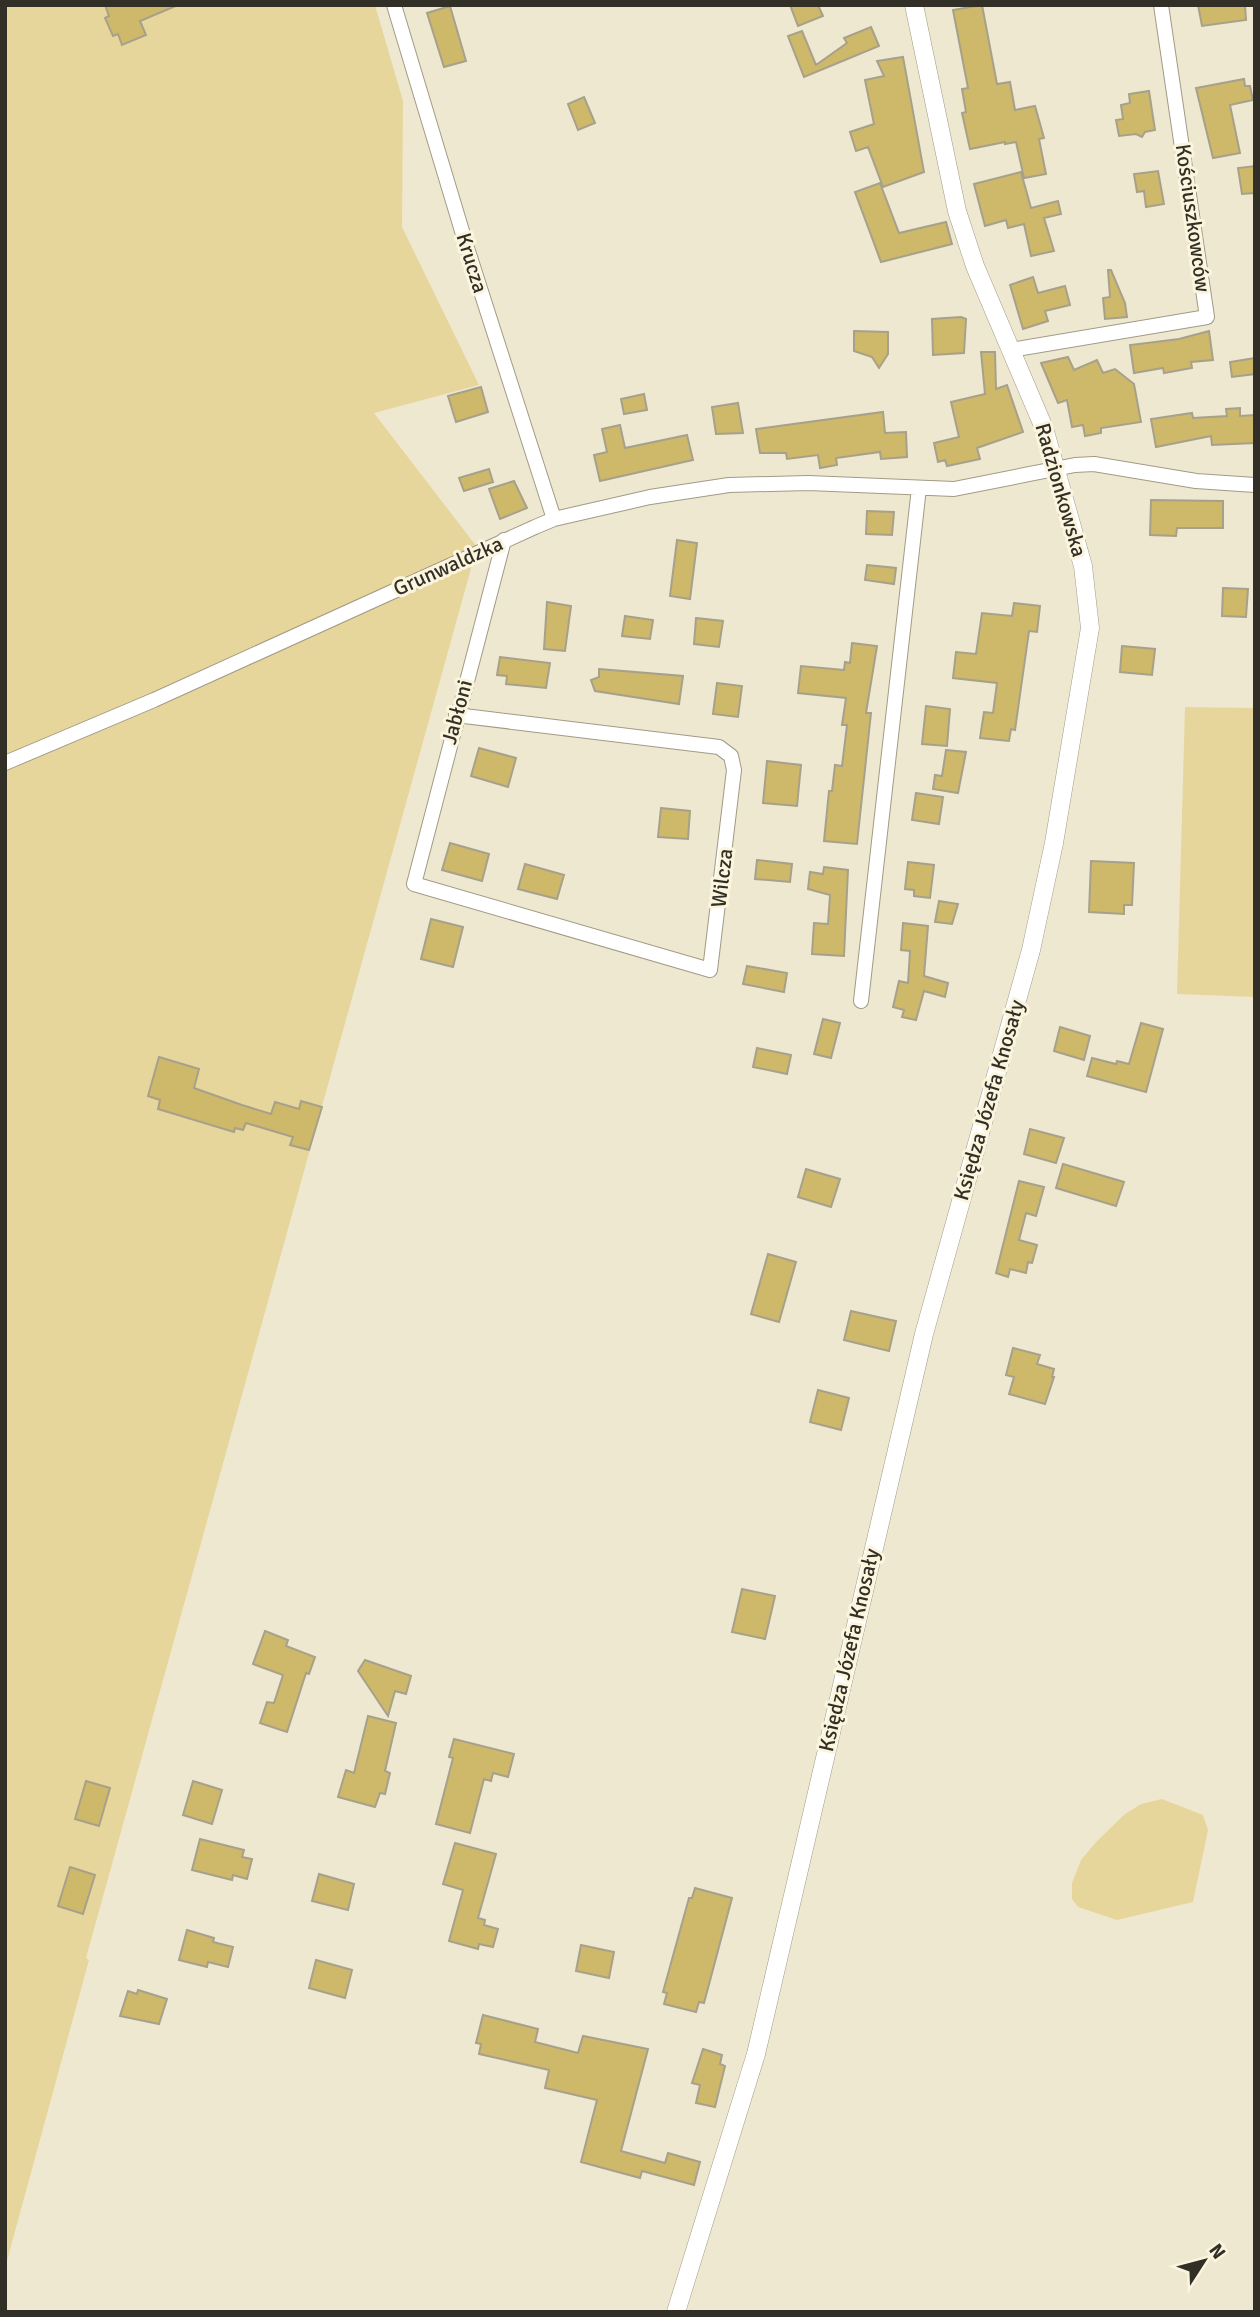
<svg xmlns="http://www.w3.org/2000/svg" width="1260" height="2317" viewBox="0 0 1260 2317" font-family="Signika,sans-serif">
<rect width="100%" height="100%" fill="#eee8d1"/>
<path fill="#e7d69c" d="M 5,5 L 375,5 L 403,101 L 402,227 L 479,385 L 374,413 L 477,547 L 86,1958 L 89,1960 L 5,2268 Z
M 1185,707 L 1255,708 L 1255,997 L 1177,994 Z
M 1162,1799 L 1203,1815 L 1208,1830 L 1193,1902 L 1117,1920 L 1078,1907 L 1072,1899 L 1072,1883 L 1081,1860 L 1097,1841 L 1125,1814 L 1141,1804 Z"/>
<path fill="#ceb86a" stroke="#a7a18b" stroke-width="2" d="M 105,5 L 178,5 L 140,21 L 146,35 L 122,45 L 118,34 L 113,36 L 105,18 L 109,16 Z
M 790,5 L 818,5 L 823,16 L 798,26 Z
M 982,5 L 997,84 L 1010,82 L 1015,110 L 1035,106 L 1044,138 L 1039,139 L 1046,174 L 1024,178 L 1016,142 L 1005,144 L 1005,142 L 970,149 L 962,113 L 966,112 L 962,89 L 968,88 L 953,10 Z
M 1198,5 L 1245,5 L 1246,20 L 1202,26 Z
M 450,6 L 466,61 L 444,67 L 427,13 Z
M 871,27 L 879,46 L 804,77 L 788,36 L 802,31 L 816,65 L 847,43 L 844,38 Z
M 903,57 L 924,172 L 883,187 L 868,147 L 856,151 L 850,132 L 874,124 L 865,80 L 884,76 L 877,61 Z
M 1244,79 L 1245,86 L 1250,86 L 1253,100 L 1230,105 L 1240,153 L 1213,158 L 1196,88 Z
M 1149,91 L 1155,130 L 1145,132 L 1142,137 L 1136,134 L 1119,136 L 1116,120 L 1123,119 L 1121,105 L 1130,103 L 1129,94 Z
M 584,97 L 595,123 L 578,130 L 568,104 Z
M 1255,166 L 1255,193 L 1242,194 L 1238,168 Z
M 1158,171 L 1164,204 L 1146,207 L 1144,191 L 1137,192 L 1134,174 Z
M 1021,172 L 1031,208 L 1058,201 L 1061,214 L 1044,218 L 1054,251 L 1031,256 L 1024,224 L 1008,228 L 1006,220 L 985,226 L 974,184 Z
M 880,183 L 899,233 L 946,222 L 952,244 L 881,262 L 855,192 Z
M 1108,270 L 1111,270 L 1125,303 L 1127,317 L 1105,319 L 1103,298 L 1110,297 Z
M 1033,277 L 1038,293 L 1065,286 L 1070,305 L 1045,311 L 1048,321 L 1023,329 L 1010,285 Z
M 961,317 L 966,319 L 964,353 L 933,355 L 932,319 Z
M 854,331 L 888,332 L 888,354 L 879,368 L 872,357 L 854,351 Z
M 1209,331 L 1213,360 L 1191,362 L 1192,368 L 1164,373 L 1163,368 L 1134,373 L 1130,345 L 1179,339 Z
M 981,352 L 995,352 L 996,389 L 1007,385 L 1023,432 L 977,448 L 980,459 L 947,466 L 945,460 L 938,462 L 934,443 L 959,437 L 951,402 L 985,394 Z
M 1068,357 L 1074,370 L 1097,360 L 1103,373 L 1115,369 L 1134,384 L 1141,422 L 1101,428 L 1101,433 L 1085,436 L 1083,425 L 1072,427 L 1067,400 L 1058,403 L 1041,363 Z
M 1255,358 L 1255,374 L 1232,377 L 1230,362 Z
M 481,387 L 488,412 L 456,422 L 448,396 Z
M 644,394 L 647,410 L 624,414 L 621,399 Z
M 738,403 L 743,433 L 716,434 L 712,407 Z
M 1240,408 L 1240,416 L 1255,415 L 1255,443 L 1212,445 L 1211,436 L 1156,447 L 1151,419 L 1192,413 L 1193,418 L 1227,416 L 1226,409 Z
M 883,412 L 885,433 L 906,432 L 907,457 L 881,459 L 880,452 L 836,458 L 837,465 L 820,468 L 818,455 L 787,459 L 786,453 L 760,453 L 756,429 Z
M 620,425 L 625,448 L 687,435 L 693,460 L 600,481 L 594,455 L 607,452 L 602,429 Z
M 489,469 L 493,482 L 464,491 L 459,478 Z
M 514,481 L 527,508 L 500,519 L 489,489 Z
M 1151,500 L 1223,501 L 1223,528 L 1177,528 L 1176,536 L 1150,535 Z
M 867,511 L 894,512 L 892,535 L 866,534 Z
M 677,540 L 697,543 L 690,599 L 670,596 Z
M 867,565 L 896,568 L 894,584 L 865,580 Z
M 1223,588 L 1248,589 L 1246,617 L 1222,616 Z
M 547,602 L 571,606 L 565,651 L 544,649 Z
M 1014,603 L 1040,606 L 1037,632 L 1029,631 L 1015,730 L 1011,729 L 1009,741 L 980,738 L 984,712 L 993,713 L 997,683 L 953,678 L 956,652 L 976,654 L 982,613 L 1012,616 Z
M 625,616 L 653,620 L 650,639 L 622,636 Z
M 696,618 L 723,621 L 719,647 L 694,644 Z
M 852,643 L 877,646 L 866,713 L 871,713 L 857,844 L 824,841 L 829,791 L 832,791 L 835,765 L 842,766 L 847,725 L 842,725 L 846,698 L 798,693 L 801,666 L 844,670 L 845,662 L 850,663 Z
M 1122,646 L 1155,649 L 1152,675 L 1120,672 Z
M 500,657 L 550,663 L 546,688 L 506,684 L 507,676 L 497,675 Z
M 599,669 L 683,676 L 679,704 L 595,691 L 591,680 L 599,677 Z
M 717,683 L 742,686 L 738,717 L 713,714 Z
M 926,706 L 950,709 L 947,746 L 922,744 Z
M 479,748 L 516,758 L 508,787 L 471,776 Z
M 946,750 L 966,752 L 958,793 L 933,789 L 935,775 L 942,776 Z
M 767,761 L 801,765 L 797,806 L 763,803 Z
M 916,793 L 943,797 L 939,824 L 912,820 Z
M 661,808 L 690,811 L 688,839 L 658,837 Z
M 450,843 L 489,854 L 482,881 L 442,870 Z
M 757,860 L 792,864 L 790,882 L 755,879 Z
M 1091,861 L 1134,863 L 1132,905 L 1124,905 L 1124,914 L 1089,912 Z
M 908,862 L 934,865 L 930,898 L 914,896 L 914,890 L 905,889 Z
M 525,864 L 564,875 L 557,899 L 518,889 Z
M 824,867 L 848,870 L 844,956 L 812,954 L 814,923 L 828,924 L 830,895 L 808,889 L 810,872 L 823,874 Z
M 939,901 L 958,904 L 952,924 L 935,922 Z
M 431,919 L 463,927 L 453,967 L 421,959 Z
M 903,923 L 928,926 L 924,976 L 948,983 L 945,997 L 924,991 L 916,1020 L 902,1017 L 904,1010 L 893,1007 L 899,981 L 908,983 L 910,951 L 901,950 Z
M 747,966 L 787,973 L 784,992 L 743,984 Z
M 823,1019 L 840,1023 L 831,1058 L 814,1054 Z
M 1141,1023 L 1163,1029 L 1146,1092 L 1087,1076 L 1092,1058 L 1116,1064 L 1117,1061 L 1129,1064 Z
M 1060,1027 L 1090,1036 L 1084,1060 L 1054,1051 Z
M 757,1048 L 791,1055 L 787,1074 L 753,1067 Z
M 159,1057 L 199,1069 L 194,1088 L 242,1105 L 271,1114 L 275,1102 L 299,1109 L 301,1101 L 322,1107 L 309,1150 L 290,1145 L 293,1137 L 246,1123 L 243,1130 L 235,1128 L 234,1132 L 158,1109 L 160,1100 L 148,1096 Z
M 1030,1129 L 1064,1138 L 1056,1163 L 1024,1154 Z
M 1063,1164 L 1124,1182 L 1116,1206 L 1056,1188 Z
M 806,1169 L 840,1179 L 831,1207 L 798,1197 Z
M 1019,1181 L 1044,1187 L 1036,1216 L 1026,1213 L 1019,1240 L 1037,1245 L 1032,1263 L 1028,1262 L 1026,1273 L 1010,1269 L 1008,1277 L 996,1273 Z
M 768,1254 L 796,1262 L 779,1322 L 751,1314 Z
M 851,1311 L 896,1321 L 889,1351 L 844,1340 Z
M 1013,1348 L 1040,1355 L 1037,1364 L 1054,1369 L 1052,1377 L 1054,1377 L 1045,1404 L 1009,1394 L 1014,1377 L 1006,1375 Z
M 818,1390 L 849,1398 L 841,1430 L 810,1422 Z
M 742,1589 L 775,1596 L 765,1639 L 732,1632 Z
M 265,1631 L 288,1640 L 286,1646 L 315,1657 L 309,1674 L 306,1673 L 287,1732 L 260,1723 L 267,1702 L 274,1703 L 283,1675 L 253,1664 Z
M 365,1660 L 411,1676 L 406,1694 L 395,1691 L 388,1716 L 358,1671 Z
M 368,1716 L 396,1723 L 385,1771 L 390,1773 L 385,1794 L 380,1793 L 375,1807 L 338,1797 L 346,1770 L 354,1773 Z
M 454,1739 L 514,1754 L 508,1777 L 493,1773 L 491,1781 L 484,1779 L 470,1833 L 436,1824 L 453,1758 L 449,1757 Z
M 86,1781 L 110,1788 L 99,1826 L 75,1819 Z
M 193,1781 L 222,1790 L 212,1824 L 183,1815 Z
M 200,1839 L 244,1850 L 242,1857 L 252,1859 L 247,1879 L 233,1875 L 232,1880 L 192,1870 Z
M 455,1843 L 496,1854 L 478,1918 L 485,1920 L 484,1925 L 498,1929 L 493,1947 L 479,1944 L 478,1949 L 449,1941 L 463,1890 L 443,1884 Z
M 70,1867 L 95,1875 L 83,1914 L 58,1906 Z
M 319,1874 L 354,1884 L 348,1910 L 312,1901 Z
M 695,1888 L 732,1898 L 704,2003 L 699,2002 L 696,2012 L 664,2004 L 667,1993 L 663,1992 L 689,1898 L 692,1898 Z
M 187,1930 L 214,1938 L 213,1942 L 233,1947 L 228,1967 L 208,1962 L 207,1967 L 179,1960 Z
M 581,1945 L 614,1952 L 609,1978 L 576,1971 Z
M 316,1960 L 352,1970 L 345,1998 L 309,1988 Z
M 138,1990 L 167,1999 L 159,2024 L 120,2016 L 128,1991 L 137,1994 Z
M 483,2015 L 538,2029 L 535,2042 L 578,2053 L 583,2036 L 648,2049 L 621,2151 L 665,2163 L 668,2153 L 700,2162 L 694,2185 L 642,2171 L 640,2178 L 581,2162 L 597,2100 L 545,2088 L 549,2070 L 479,2054 L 481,2044 L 476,2043 Z
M 703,2049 L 722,2055 L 720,2064 L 725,2066 L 715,2107 L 696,2103 L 700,2085 L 692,2083 Z"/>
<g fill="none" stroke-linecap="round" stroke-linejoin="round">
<defs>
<path id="minor" d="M 394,5 L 468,251 L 554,519
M 1011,350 L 1207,317 L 1161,5
M 456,715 L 719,747 L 731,756 L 734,770 L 710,970 L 414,884 L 504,540
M 5,763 L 154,700 L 535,527 L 554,519 L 650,497 L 729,485 L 808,483 L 954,489 L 1075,465 L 1094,464 L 1196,481 L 1255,485
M 861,1001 L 919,488"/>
<path id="tertiary" d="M 676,2312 L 756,2054 L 924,1334 L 1031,950 L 1054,843 L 1090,628 L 1083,566 L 1044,428 L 975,266 L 957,211 L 914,5"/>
</defs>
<use href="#minor" stroke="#a19b86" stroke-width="16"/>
<use href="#tertiary" stroke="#a19b86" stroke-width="19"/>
<use href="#minor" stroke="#fff" stroke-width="14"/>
<use href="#tertiary" stroke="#fff" stroke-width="18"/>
</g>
<g text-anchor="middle" stroke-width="6" stroke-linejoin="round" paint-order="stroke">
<g font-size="21" fill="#322f27" stroke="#fbf5de">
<text transform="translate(1193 218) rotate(82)" y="7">Kościuszkowców</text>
<text transform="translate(472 263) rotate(73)" y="7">Krucza</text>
<text transform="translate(1061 490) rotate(74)" y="7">Radzionkowska</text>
<text transform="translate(448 566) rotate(-24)" y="7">Grunwaldzka</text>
<text transform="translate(457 712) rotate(-75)" y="7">Jabłoni</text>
<text transform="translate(722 878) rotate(-83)" y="7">Wilcza</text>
<text transform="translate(989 1100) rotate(-74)" y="7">Księdza Józefa Knosały</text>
<text transform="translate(849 1650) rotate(-77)" y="7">Księdza Józefa Knosały</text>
</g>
</g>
<rect width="1260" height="2317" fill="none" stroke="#322f27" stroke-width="14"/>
<g transform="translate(1204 2261) rotate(54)" stroke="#fbf5de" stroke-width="5" paint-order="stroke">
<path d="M0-5L12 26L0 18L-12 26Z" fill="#322f27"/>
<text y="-10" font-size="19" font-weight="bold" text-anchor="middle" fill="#322f27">N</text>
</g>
</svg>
